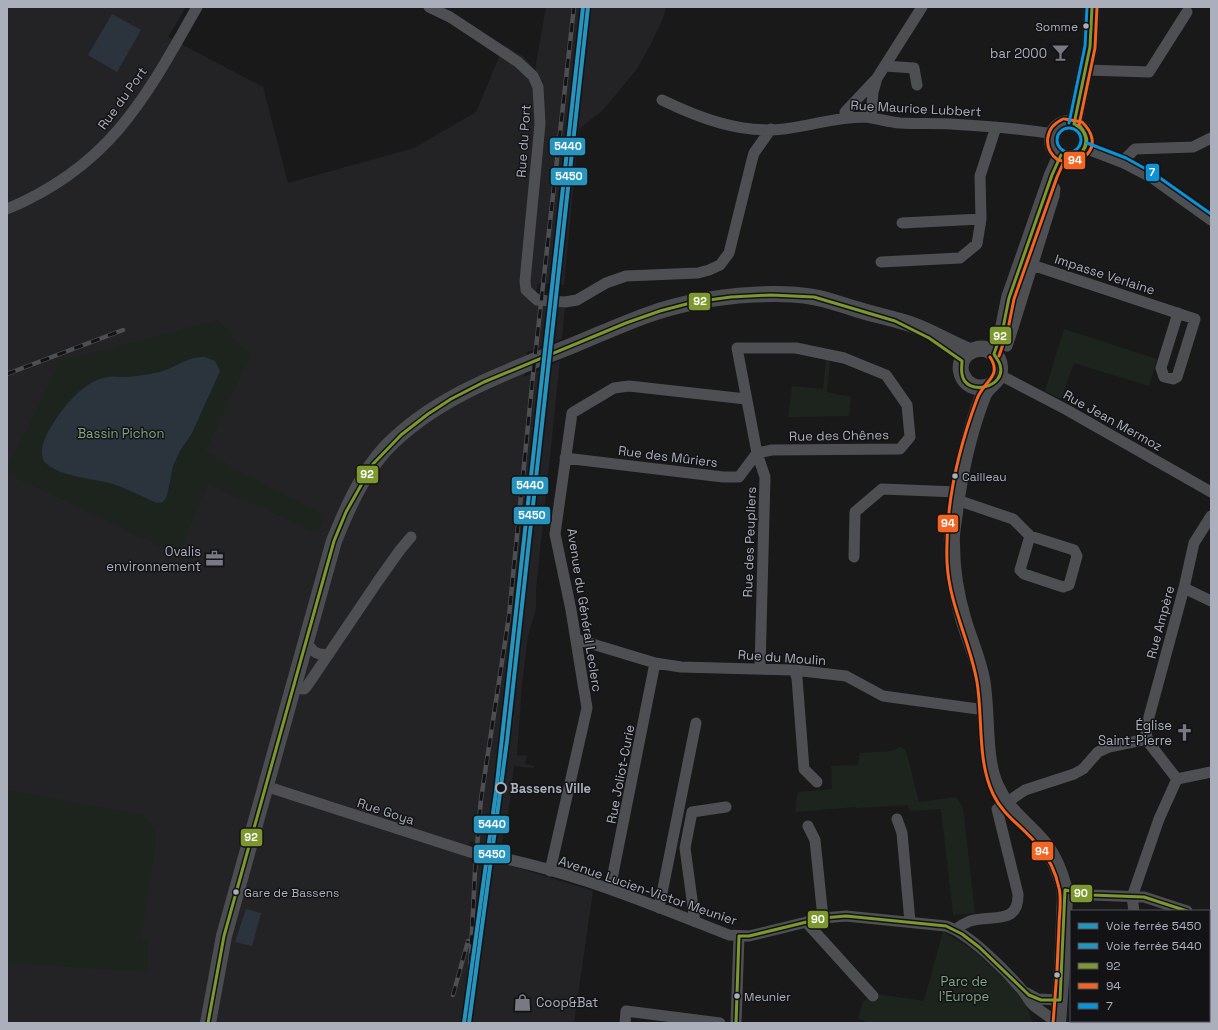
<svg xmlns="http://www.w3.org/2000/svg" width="1218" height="1030" viewBox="0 0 1218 1030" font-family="'Space Grotesk',sans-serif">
<rect width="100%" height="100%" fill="#19191a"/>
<path fill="#232326" d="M 7,7 L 186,7 L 168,37 L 263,87 L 288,183 L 414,148 L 476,112 L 504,45 L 524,57 L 535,70 L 546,7 L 666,7 L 663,18 L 651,44 L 637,69 L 602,111 L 579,129 L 564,285 L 538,283 L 533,304 L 565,308 L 562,339 L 527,352 L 524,377 L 560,361 L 536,590 L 536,608 L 528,636 L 522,684 L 517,755 L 527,756 L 525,764 L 534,766 L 534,768 L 514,766 L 508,816 L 506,818 L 501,848 L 470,842 L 469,858 L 509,865 L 593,891 L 574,1023 L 7,1023 Z"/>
<path fill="#1d241e" d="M 218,320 L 250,356 L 205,452 L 285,496 L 325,515 L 318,533 L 208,484 L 178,555 L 7,473 L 7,469 L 60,361 Z
M 1064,329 L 1157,359 L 1149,386 L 1074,363 L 1061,399 L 1045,391 Z
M 826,360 L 830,361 L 827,392 L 851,397 L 849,416 L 788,417 L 792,386 L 823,389 Z
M 900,747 L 906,750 L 919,802 L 956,797 L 963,807 L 975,913 L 953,915 L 941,809 L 910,811 L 908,805 L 856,808 L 856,807 L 795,812 L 798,792 L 832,789 L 831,766 L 858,765 L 860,753 L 892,751 Z
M 7,790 L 141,814 C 153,822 156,829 156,843 L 141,938 L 148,940 L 148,972 L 7,963 Z
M 943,931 L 974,951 L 1023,997 L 1033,1023 L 864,1023 L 865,1021 L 858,1019 L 863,1001 L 877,994 L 924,1001 Z"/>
<path fill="#2b343c" d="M 112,14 L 141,30 L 117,72 L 88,55 Z
M 205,357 L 215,361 L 220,371 L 192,433 L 180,451 L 173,466 L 167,496 L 163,502 L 157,503 C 143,497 128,489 113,484 C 94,478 56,477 44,461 C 39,453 44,440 48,432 C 60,411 83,379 109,377 C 114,376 119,377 124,377 C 136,377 148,374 160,372 C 177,367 187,356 205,357 Z
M 246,909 L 261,913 L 252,946 L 235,942 Z"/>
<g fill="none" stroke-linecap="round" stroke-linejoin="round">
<path stroke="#4d4f53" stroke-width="11" d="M 429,7 L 450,17 L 518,62 L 533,76 L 538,87 L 540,124 L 525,281 L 526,290 L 537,300 L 565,302 L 577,300 L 606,283 L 626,276 L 698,273 L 709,270 L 720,265 L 729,253 L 752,160 L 754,153 L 771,129
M 885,66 L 914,68 L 917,85
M 1086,70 L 1149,72 L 1187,12
M 662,100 C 699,118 741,134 784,129 C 811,126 836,117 864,117 C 876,118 888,122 900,123 C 917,124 934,123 951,124 C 986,126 1020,128 1053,134
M 845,118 L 845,112 L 877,78 L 922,7
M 871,118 L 873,92 L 877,78
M 1085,148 L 1124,163 L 1151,177 L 1211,220
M 1124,163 L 1127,157 L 1135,149 L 1193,147 L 1211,138
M 7,209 C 110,166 145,99 197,7
M 902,223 L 981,219
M 881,262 L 960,258 L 977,244 L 981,219 L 980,176 L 996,127
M 1023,262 L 1195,319 L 1177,377 L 1173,379 L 1164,377 L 1161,368 L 1178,313
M 1003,328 L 1011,334 L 1054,196 L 1055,189 L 1050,181
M 1007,346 L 1011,334
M 1000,375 L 1067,410 L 1211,492
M 565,458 L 723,477 L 739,477 L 757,453 L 772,450 L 900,449 L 910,437 L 907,405 L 886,375 L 844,358 L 796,348 L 737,348 L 757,453 L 765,477 L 760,668
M 957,500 L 1013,519 L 1030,536 L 1020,570 L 1024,574 L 1063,587 L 1069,585 L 1077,556 L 1074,550 L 1030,536
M 854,557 L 855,512 L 882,489 L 957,492
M 1184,588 L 1211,601
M 576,639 L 655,663 L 681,667 L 794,670 L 846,676 L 883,696 L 985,710
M 306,641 C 312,651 316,656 329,654
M 794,670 L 797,678 L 804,769 L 817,782
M 294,688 L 304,689 L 307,686 L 378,581 L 400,550 L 411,537
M 1177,779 L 1149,743 L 1146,734 L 1149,717 L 1184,588 L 1194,543 L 1211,516
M 265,786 L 470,852 C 560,866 645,902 729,935 L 749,936 L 823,918 L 846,916 L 946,926 C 970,934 1006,971 1023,991 C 1027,996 1029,1002 1034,1006 C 1043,1013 1047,1014 1056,1023
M 897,819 L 902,833 L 910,922
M 808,826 L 815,840 L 823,918
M 550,871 L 587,708 L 571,610 L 555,534 L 572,413 L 614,388 L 629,386 L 746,399
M 610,889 L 655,663
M 1065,890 L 1091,895 L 1144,897 L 1187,911
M 659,908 L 696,723
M 1134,911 L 1132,897 L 1159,819 L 1177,779 L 1211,772
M 1209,919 L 1211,920
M 695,922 L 685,848 L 692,812 L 726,807
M 806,922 L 873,996
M 956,929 C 960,926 965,923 970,921 C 991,914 1019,926 1018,894 L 997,809 L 1025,790 L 1074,774 L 1083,769 L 1098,752 L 1109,747 L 1147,739
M 1209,949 L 1211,941
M 1209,986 L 1211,993
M 1025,992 L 1038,999 L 1060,1000
M 1148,1021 L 1148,1023
M 625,1023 L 626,1011 L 720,1023
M 736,1023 L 739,936"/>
<path stroke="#4c4d51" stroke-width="16" d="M1052 140a17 17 0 1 1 34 0a17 17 0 1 1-34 0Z
M 1074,124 L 1090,47 L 1092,7
M 994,354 L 1003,328 L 1009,298 L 1052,175 L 1061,155
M 989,386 C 962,395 949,359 974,350 C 987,345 1001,355 1000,370 C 1000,382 987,385 983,396 C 969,432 960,473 955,512 C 954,522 951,533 952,544 C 952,569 956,594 963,618 C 969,639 978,658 982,679 C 988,711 983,759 996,786 C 1008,813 1027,823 1044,844 C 1054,857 1060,872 1064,887 C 1066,897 1064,909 1064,919 C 1063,954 1061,988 1058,1023
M 208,1023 L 224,936 L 334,541 C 347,509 362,474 386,448 C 437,395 510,371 576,344 C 615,328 654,309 695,302 C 729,295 779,291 813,297 C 827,299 842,305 856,309 C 875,315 895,319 913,325 C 933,332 951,344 970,351"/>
<defs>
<path id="rail" d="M 7,374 L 123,330
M 453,995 L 468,941
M 465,1016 L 470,971 L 475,871 L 481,799 L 509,616 L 533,375 L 574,7"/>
</defs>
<use href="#rail" stroke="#4d4f52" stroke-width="4.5"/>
<use href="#rail" stroke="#131316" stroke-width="3" stroke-dasharray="9" stroke-linecap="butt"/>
<defs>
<path id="bus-1" d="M 1074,124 L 1090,47 L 1092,7
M 1076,125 L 1080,126 C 1087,135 1090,142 1082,152
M 1076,125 C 1086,131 1089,142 1082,152
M 208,1023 L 224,936 L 334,541 L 346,512 L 373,464 L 401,435 L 428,414 L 451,399 L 484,382 L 626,323 L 660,311 L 694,302 L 731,297 L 771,295 L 814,297 L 895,321 L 929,338 L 962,361 C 962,365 961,370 962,374 C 965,397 1007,388 1000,365 C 999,361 996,358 994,354 L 1003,328 L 1009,298 L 1052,175 L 1061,155"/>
<path id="bus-2" d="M 1063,119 C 1045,127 1042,148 1058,160 C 1086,167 1105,144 1082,122 L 1065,119
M 1079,125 L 1095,48 L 1097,7
M 999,356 L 1008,329 L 1014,299 L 1057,177 L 1066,157
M 990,357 C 1003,377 983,381 977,399 C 958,450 945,507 947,562 C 949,605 970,641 977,682 C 983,718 977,760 993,794 C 1003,816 1025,828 1039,847 C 1049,858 1056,874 1059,888 C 1062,900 1059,915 1059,927 C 1058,959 1056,991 1053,1023"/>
<path id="bus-3" d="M 1069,123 L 1085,46 L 1087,7
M1057 140a12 12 0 1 1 24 0a12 12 0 1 1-24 0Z
M 1087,143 L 1126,158 L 1153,173 L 1211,214"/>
<path id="bus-4" d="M 736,1023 L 739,936 L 749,936 L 823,918 L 846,916 L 946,926 L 962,934 L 979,947 L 1029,995 L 1041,1000 L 1060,1000 L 1065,890 L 1091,895 L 1144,897 L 1187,911"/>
</defs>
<use href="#bus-1" stroke="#131316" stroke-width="6"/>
<use href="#bus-2" stroke="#131316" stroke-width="6"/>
<use href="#bus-3" stroke="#131316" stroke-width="6"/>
<use href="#bus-4" stroke="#131316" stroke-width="6"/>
<use href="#bus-1" stroke="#7c982e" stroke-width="3"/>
<use href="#bus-2" stroke="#f26522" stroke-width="3"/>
<use href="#bus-3" stroke="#0d93d5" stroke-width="3"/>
<use href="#bus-4" stroke="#7c982e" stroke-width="3"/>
<defs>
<path id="rail-1" d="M 469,1023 L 507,741 L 588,7"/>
<path id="rail-2" d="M 464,1023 L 496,792 L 583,7"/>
</defs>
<use href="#rail-1" stroke="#131316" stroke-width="7"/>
<use href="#rail-2" stroke="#131316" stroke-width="7"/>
<use href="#rail-1" stroke="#2694bd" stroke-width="4"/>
<use href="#rail-2" stroke="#2694bd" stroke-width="4"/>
</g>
<defs>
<symbol id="bar-bare" viewBox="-9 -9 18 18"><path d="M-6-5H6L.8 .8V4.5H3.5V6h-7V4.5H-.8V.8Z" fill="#777a83" stroke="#131316" stroke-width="2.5" paint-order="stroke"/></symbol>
<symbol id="office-bare" viewBox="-9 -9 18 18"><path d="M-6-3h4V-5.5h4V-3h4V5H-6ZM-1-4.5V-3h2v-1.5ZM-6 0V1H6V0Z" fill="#777a83" stroke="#131316" stroke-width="2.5" paint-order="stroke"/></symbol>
<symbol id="church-bare" viewBox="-9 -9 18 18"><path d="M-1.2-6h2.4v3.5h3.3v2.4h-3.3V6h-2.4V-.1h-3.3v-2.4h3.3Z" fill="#777a83" stroke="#131316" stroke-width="2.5" paint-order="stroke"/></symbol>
<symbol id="shop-bare" viewBox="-9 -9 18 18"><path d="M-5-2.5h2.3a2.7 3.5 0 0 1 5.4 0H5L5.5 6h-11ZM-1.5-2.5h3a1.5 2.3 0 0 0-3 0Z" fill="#777a83" stroke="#131316" stroke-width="2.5" paint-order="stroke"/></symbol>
</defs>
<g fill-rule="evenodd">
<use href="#bar-bare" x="1048" y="40" width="25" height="25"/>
<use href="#office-bare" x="202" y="546" width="25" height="25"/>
<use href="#church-bare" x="1172" y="720" width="25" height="25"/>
<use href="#shop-bare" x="510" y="990" width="25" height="25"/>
</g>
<g fill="#aaafbb" stroke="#131316" stroke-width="1.5">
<circle cx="1086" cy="26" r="3.5"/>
<circle cx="955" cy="476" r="3.5"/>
<circle cx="236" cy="892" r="3.5"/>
<circle cx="1057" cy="975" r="3.5"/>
<circle cx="737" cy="996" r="3.5"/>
</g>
<circle fill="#131316" stroke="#aaafbb" stroke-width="2" cx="501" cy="788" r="5"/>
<g text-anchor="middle" stroke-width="3" stroke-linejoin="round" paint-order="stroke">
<g font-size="12" fill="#aaafbb" stroke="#131316" text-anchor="start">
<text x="1078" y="31" text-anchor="end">Somme</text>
<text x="962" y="481">Cailleau</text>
<text x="244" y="897">Gare de Bassens</text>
<text x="744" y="1001">Meunier</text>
</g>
<g font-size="13" fill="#aaafbb" stroke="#131316" text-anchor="end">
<text x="1047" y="58">bar 2000</text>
<text x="201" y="556">Ovalis<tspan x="201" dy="15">environnement</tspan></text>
<text x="1172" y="730">Église<tspan x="1172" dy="15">Saint-Pierre</tspan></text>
<text x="536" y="1007" text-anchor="start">Coop&amp;Bat</text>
</g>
<g font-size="13" fill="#aaafbb" stroke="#131316">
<text transform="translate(122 98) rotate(-54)" y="5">Rue du Port</text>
<text transform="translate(916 108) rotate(3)" y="5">Rue Maurice Lubbert</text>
<text transform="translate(523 141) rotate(-86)" y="5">Rue du Port</text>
<text transform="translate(1105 274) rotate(18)" y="5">Impasse Verlaine</text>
<text transform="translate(1113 420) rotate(29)" y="5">Rue Jean Mermoz</text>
<text transform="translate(839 435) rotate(-1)" y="5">Rue des Chênes</text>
<text transform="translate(668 456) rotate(7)" y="5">Rue des Mûriers</text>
<text transform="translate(749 542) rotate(-88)" y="5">Rue des Peupliers</text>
<text transform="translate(585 610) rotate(81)" y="5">Avenue du Général Leclerc</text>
<text transform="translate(1160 622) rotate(-75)" y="5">Rue Ampère</text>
<text transform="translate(782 657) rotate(4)" y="5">Rue du Moulin</text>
<text transform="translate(620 774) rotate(-79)" y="5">Rue Joliot-Curie</text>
<text transform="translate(386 811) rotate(18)" y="5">Rue Goya</text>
<text transform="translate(648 890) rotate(19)" y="5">Avenue Lucien-Victor Meunier</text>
</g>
<g font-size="13" fill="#81a684" stroke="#131316">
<text x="121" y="438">Bassin Pichon</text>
<text x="964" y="986">Parc de<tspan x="964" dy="15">l'Europe</tspan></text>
</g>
<g font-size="13" font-weight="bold" fill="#aaafbb" stroke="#131316" text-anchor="start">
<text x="510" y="793">Bassens Ville</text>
</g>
</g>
<g stroke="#131316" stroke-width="1.5">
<rect x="549" y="137" width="37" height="19" rx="4" fill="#2694bd"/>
<rect x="1063" y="151" width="23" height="19" rx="4" fill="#f26522"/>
<rect x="1145" y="163" width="15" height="19" rx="4" fill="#0d93d5"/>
<rect x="550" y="167" width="38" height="19" rx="4" fill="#2694bd"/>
<rect x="688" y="292" width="23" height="19" rx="4" fill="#7c982e"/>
<rect x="989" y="326" width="23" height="19" rx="4" fill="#7c982e"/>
<rect x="356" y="465" width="23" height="19" rx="4" fill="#7c982e"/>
<rect x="511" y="476" width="38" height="19" rx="4" fill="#2694bd"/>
<rect x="513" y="506" width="38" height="19" rx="4" fill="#2694bd"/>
<rect x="937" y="514" width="22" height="19" rx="4" fill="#f26522"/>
<rect x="473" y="815" width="37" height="19" rx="4" fill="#2694bd"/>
<rect x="240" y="828" width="23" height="19" rx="4" fill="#7c982e"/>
<rect x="1031" y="841" width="23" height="20" rx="4" fill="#f26522"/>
<rect x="473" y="844" width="38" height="20" rx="4" fill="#2694bd"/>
<rect x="1070" y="884" width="23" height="19" rx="4" fill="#7c982e"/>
<rect x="807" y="910" width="22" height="19" rx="4" fill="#7c982e"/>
</g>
<g font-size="11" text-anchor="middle" font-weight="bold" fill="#fff">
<text x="568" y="150">5440</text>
<text x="1075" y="164">94</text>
<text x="1152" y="176">7</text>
<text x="569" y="180">5450</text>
<text x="700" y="305">92</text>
<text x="1000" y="340">92</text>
<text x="367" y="478">92</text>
<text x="530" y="489">5440</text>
<text x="532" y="519">5450</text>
<text x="948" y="527">94</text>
<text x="492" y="828">5440</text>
<text x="251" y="841">92</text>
<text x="1042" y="855">94</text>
<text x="492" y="858">5450</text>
<text x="1081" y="897">90</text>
<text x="818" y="923">90</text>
</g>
<rect width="1218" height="1030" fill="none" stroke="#aaafbb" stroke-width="16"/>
<rect x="1070" y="910" width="140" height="112" fill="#131316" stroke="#4f5158"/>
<rect x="1078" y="923" width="20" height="6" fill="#2694bd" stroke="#4f5158"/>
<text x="1106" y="930" font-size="12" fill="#aaafbb">Voie ferrée 5450</text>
<rect x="1078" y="943" width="20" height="6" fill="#2694bd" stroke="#4f5158"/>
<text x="1106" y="950" font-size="12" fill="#aaafbb">Voie ferrée 5440</text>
<rect x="1078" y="963" width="20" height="6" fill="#7c982e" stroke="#4f5158"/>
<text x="1106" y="970" font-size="12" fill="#aaafbb">92</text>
<rect x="1078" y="983" width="20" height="6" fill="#f26522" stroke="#4f5158"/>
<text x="1106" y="990" font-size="12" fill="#aaafbb">94</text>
<rect x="1078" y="1003" width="20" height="6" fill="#0d93d5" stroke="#4f5158"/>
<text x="1106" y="1010" font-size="12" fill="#aaafbb">7</text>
</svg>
